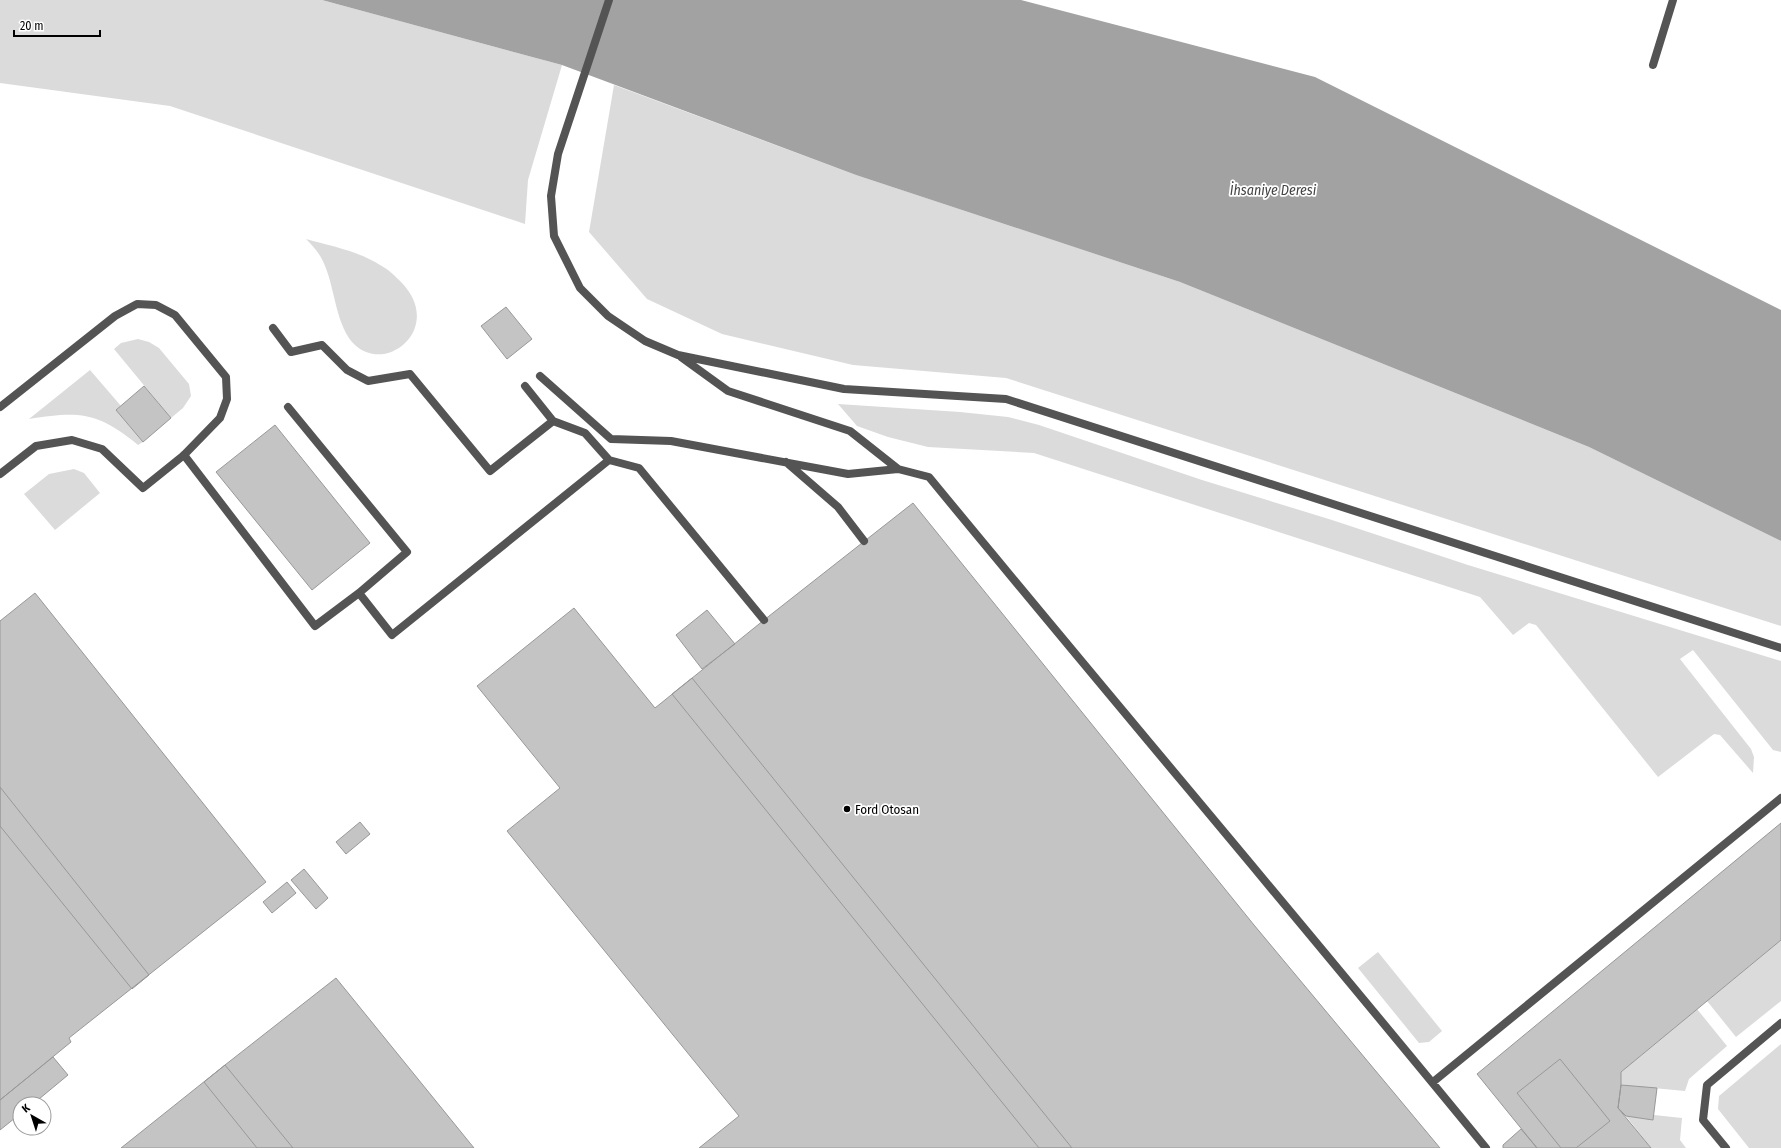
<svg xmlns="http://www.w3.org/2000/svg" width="1781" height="1148" viewBox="0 0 1781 1148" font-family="'Fira Sans Condensed',sans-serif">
<rect width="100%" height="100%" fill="#fff"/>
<path fill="#dbdbdb" d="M 0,0 L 322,0 L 562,65 L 528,180 L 525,224 L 170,106 L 0,83 Z
M 614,85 L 856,175 L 1180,282 L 1589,447 L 1781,541 L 1781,626 L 1006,378 L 853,365 L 722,334 L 647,299 L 589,232 Z
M 306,239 C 331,246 358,251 380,265 C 388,269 395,276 401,282 C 445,327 387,375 355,345 C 336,327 335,289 325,266 C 321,255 314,247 306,239 Z
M 138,339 L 149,342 L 159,348 L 189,384 L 191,396 L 183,408 L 171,418 L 114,349 L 121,343 Z
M 90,370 L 121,406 L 116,410 L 143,442 L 138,445 C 98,412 79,411 29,419 Z
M 838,404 L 960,412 L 1008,417 L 1039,425 L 1202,480 L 1332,520 L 1468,565 L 1781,661 L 1781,752 L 1773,750 L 1693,650 L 1680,659 L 1751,749 L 1754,757 L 1753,773 L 1720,735 L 1714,734 L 1658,777 L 1536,625 L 1529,623 L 1513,635 L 1480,597 L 1034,453 L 928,447 L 888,437 L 857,426 Z
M 74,469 L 84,473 L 100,493 L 55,530 L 24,494 L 49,474 Z
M 1781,940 L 1781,1001 L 1736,1037 L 1707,1001 Z
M 1378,952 L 1442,1031 L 1429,1042 L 1419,1043 L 1358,968 Z
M 1697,1009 L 1727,1046 L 1689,1079 L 1685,1091 L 1621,1085 L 1621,1072 Z
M 1781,1044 L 1781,1148 L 1749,1148 L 1718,1109 L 1719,1096 Z
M 1654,1115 L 1682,1118 L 1680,1140 L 1686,1148 L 1651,1148 L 1626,1116 L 1653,1120 Z"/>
<path fill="#a2a2a2" d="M 322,0 L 1021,0 L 1315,77 L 1781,310 L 1781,541 L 1589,447 L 1180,282 L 856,175 L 562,65 Z"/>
<path fill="#c4c4c4" stroke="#989898" d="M 506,307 L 532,339 L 507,359 L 481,326 Z
M 144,386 L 171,418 L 143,442 L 116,410 Z
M 275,425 L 370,543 L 312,590 L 216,472 Z
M 913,503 L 1254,925 L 1440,1148 L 699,1148 L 739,1116 L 507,831 L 560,788 L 477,686 L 574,608 L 655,708 L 764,620 Z
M 35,593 L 266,882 L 69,1038 L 71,1042 L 0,1100 L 0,621 Z
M 707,610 L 735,644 L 702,669 L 676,635 Z
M 692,678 L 1072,1148 L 1039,1148 L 672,694 Z
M 0,787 L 149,975 L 132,989 L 0,826 Z
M 360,822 L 370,834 L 346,854 L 336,842 Z
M 1781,823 L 1781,940 L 1621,1072 L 1621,1085 L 1618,1108 L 1651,1148 L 1537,1148 L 1477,1074 Z
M 304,869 L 328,898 L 316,909 L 291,880 Z
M 287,882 L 296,893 L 272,913 L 263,902 Z
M 336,978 L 474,1148 L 121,1148 L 225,1065 Z
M 53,1057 L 68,1075 L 33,1104 L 20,1104 L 20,1114 L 0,1130 L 0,1100 Z
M 1560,1059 L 1610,1121 L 1576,1148 L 1561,1148 L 1517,1093 Z
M 225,1065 L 293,1148 L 257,1148 L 204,1082 Z
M 1621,1085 L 1657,1088 L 1653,1120 L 1626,1116 L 1618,1108 Z
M 1521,1129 L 1537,1148 L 1503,1148 L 1503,1145 Z"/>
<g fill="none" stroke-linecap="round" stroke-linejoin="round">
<path stroke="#545454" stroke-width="8" d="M 609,0 L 558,154 L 551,196 L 554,236 L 580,288 L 608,316 L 645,341 L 678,355 L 844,389 L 1006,399 L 1781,648
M 1653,65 L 1673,0
M 273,328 L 291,352 L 322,345 L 347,370 L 368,381 L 410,374 L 490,471 L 553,421 L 525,386
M 681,357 L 728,391 L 850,431 L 898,469 L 929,477 C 1114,702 1302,923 1486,1148
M 540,376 L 611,439 L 671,441 L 848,474 L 898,469
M 288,407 L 407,552 L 359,593 L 392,635 L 609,460
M 553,421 L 585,433 L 609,460 L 639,468 L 764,620
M 184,455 L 315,626 L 359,593
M 786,462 L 838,507 L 864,541
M 1433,1082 L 1781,798
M 1726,1148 L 1703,1120 L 1707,1085 L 1781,1023"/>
<path stroke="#545454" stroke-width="8" d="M 0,407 L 115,316 L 137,304 L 156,305 L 175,315 L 226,377 L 227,399 L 220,418 L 184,455 L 143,488 L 102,449 L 72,440 L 36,446 L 0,474"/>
</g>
<circle fill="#000" stroke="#fff" stroke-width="1.5" cx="847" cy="809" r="4"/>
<g text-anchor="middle" stroke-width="3.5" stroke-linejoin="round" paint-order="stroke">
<g font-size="13" fill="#000" stroke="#fff" text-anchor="start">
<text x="855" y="814">Ford Otosan</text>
</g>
<g font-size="14" font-style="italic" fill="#434343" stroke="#fff">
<text x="1273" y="195">İhsaniye Deresi</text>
</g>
</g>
<g transform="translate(32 1116) rotate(321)"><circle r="19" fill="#ffffff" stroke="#999999"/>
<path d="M0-3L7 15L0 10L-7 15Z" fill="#000000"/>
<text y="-6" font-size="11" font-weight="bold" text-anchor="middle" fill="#000000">K</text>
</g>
<path d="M14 30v6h86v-6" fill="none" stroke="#000000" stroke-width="2"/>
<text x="20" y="30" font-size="12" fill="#000000" stroke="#ffffff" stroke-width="3" paint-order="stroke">20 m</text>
</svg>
